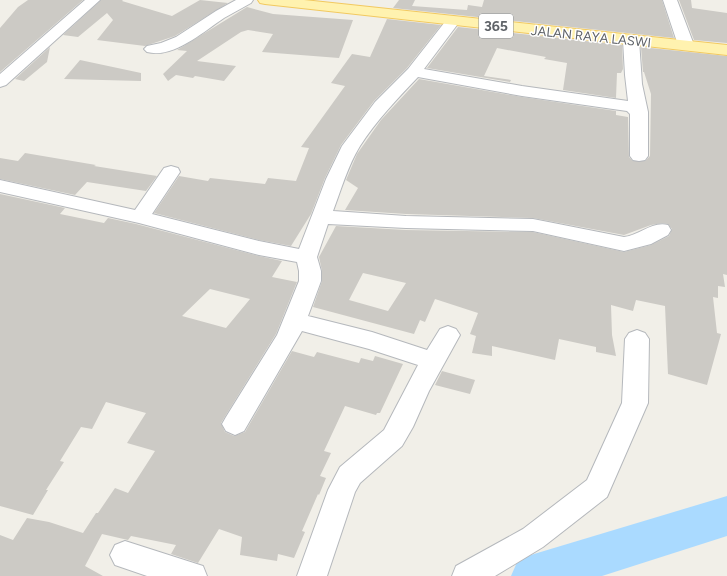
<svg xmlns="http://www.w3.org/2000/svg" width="727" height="576" viewBox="0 0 727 576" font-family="Figtree,sans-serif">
<rect width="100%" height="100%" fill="#f1efe8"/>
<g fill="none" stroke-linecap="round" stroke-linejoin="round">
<path fill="#aadaff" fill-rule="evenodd" d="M 727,496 L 727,536 L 602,576 L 511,576 L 518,560 L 534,554 Z"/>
</g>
<path fill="#cccac5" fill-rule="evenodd" d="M 28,0 L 83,0 L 0,72 L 0,28 L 18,7 Z
M 101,0 L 123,0 L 122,1 L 172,16 L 200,0 L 228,3 L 175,36 L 145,46 L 97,40 L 113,20 L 107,13 L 78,37 L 63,35 Z
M 399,0 L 415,0 L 412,6 L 467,10 L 468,5 L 482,7 L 484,0 L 662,0 L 674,38 L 393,8 Z
M 679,0 L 691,0 L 692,8 L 727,13 L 727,43 L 694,40 Z
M 247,7 L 273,14 L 353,20 L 339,58 L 262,52 L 273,34 L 248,30 L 241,32 L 197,61 L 236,66 L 224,81 L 195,76 L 193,78 L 176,75 L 168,81 L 163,74 L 187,51 L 177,50 Z
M 387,19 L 441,25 L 407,68 L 374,101 L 341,145 L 325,178 L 311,214 L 291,246 L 259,240 L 154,213 L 179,176 L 208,181 L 210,178 L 265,184 L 268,178 L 296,181 L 309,148 L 301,147 L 345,86 L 331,83 L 352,54 L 370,57 Z
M 458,27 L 622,45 L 623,69 L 621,73 L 617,73 L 616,98 L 563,90 L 567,63 L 544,59 L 546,57 L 497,48 L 484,76 L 511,80 L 510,82 L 427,68 Z
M 50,47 L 47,62 L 24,81 L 15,79 Z
M 641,47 L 727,56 L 727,275 L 723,274 L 725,287 L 718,286 L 718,298 L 713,297 L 717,333 L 721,334 L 707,385 L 668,374 L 665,306 L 636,300 L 633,311 L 611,305 L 612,335 L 616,356 L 596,352 L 596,347 L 559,339 L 555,360 L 492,346 L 492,356 L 472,353 L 476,336 L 470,334 L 478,313 L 435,299 L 425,322 L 420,320 L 414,334 L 313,307 L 322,281 L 322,271 L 319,257 L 336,226 L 406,230 L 533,232 L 624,252 L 651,245 L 669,236 L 672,229 L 668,224 L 662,223 L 651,225 L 624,235 L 533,218 L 406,214 L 345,210 L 358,188 L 346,180 L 357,154 L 381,120 L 419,79 L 522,97 L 616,111 L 616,115 L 628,117 L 629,157 L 633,161 L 645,161 L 650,156 L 651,94 L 644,72 L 643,72 ZM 363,273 L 406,283 L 388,311 L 349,300 Z
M 80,60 L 141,73 L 141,81 L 64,79 Z
M 25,153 L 96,165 L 94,166 L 157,176 L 146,191 L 87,182 L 75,195 L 0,179 L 0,158 L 18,161 Z
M 0,194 L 65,208 L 60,214 L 104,223 L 108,218 L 136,224 L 259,256 L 282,261 L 272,277 L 297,282 L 276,334 L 221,423 L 225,432 L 234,436 L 245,432 L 292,351 L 314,357 L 317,352 L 359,363 L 361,358 L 373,361 L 375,356 L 403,364 L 380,413 L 377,413 L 376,415 L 345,406 L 324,451 L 331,453 L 320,476 L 326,478 L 319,495 L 318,494 L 302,531 L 305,532 L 294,558 L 278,554 L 277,561 L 240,555 L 242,537 L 219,529 L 198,563 L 171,554 L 176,545 L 131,536 L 128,540 L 102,534 L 85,566 L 103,576 L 0,576 L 0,535 L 13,540 L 27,518 L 49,522 L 83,533 L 96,513 L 98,513 L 115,488 L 128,493 L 155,451 L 127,443 L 146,413 L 106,402 L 92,429 L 81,427 L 60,461 L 64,462 L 46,490 L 48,490 L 33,515 L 0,506 ZM 210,289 L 250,299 L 226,328 L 182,316 Z
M 442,371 L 475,380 L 470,394 L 435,385 Z"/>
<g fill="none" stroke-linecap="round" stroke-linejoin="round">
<defs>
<path id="street" d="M 85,0 L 100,0 L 6,85 L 0,87 L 0,74 Z
M 236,0 L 253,0 L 251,3 C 242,8 233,13 224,18 C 203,32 173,59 147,52 L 144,49 L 147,46 L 161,43 L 176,37 L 216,11 Z
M 663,0 L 677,0 L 694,45 L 691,48 L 686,50 L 681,48 L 678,45 Z
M 453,17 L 458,18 L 460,21 L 424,69 L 522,86 L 628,101 L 625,75 L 623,40 L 626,37 L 631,35 L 636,37 L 639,40 L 642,84 L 648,112 L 648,156 L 645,160 L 639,161 L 633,160 L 630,156 L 630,114 L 627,111 L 522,96 L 418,77 C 397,99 376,121 360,146 C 348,165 341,190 333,211 L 406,216 L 533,219 L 624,237 C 640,235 652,221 668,225 L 671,230 L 668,235 L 651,244 L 624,251 L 533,231 L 406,228 L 328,224 L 317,257 L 321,271 L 321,281 L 308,316 L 372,332 L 427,350 L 440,329 L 448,326 L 456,329 L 460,335 L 429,391 L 413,427 L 402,446 L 360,483 L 355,492 L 327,576 L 297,576 L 328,490 L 340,467 L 384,430 L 418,365 L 369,349 L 302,331 L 244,431 L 235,435 L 226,431 L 222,424 L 226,417 L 277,335 L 299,281 L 299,271 L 297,262 L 259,255 L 139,223 L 0,192 L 0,180 L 135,210 L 164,168 L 171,166 L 178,168 L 180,172 L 152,214 L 259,241 L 299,249 L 326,179 L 342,146 L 375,102 L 408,69 L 448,18 Z
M 637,330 L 645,333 L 649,339 L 648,403 L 607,497 L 543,547 L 495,576 L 452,576 L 456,566 L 523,529 L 587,480 L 622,403 L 625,339 L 629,333 Z
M 125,541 L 203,566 L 207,576 L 147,576 L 115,565 L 110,555 L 115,545 Z"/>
<path id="primary" d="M 258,0 L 304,0 L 727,45 L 727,55 L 265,4 L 260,3 Z"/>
</defs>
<use href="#street" stroke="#b5b8bc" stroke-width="2"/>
<use href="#primary" stroke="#f2c960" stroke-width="2"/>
<use href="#street" fill="#fff" fill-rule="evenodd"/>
<use href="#primary" fill="#fff2af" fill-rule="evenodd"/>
</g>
<g text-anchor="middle" stroke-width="3" stroke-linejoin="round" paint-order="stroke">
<g font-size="13" fill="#5f6368" stroke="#fff">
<text transform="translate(591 36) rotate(6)" y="5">JALAN RAYA LASWI</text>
</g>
<rect fill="#fff" stroke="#8f9295" stroke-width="1" x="479" y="14" width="34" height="24" rx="3"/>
<g font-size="14" font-weight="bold" fill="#5f6368">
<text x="496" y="31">365</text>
</g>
</g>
</svg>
